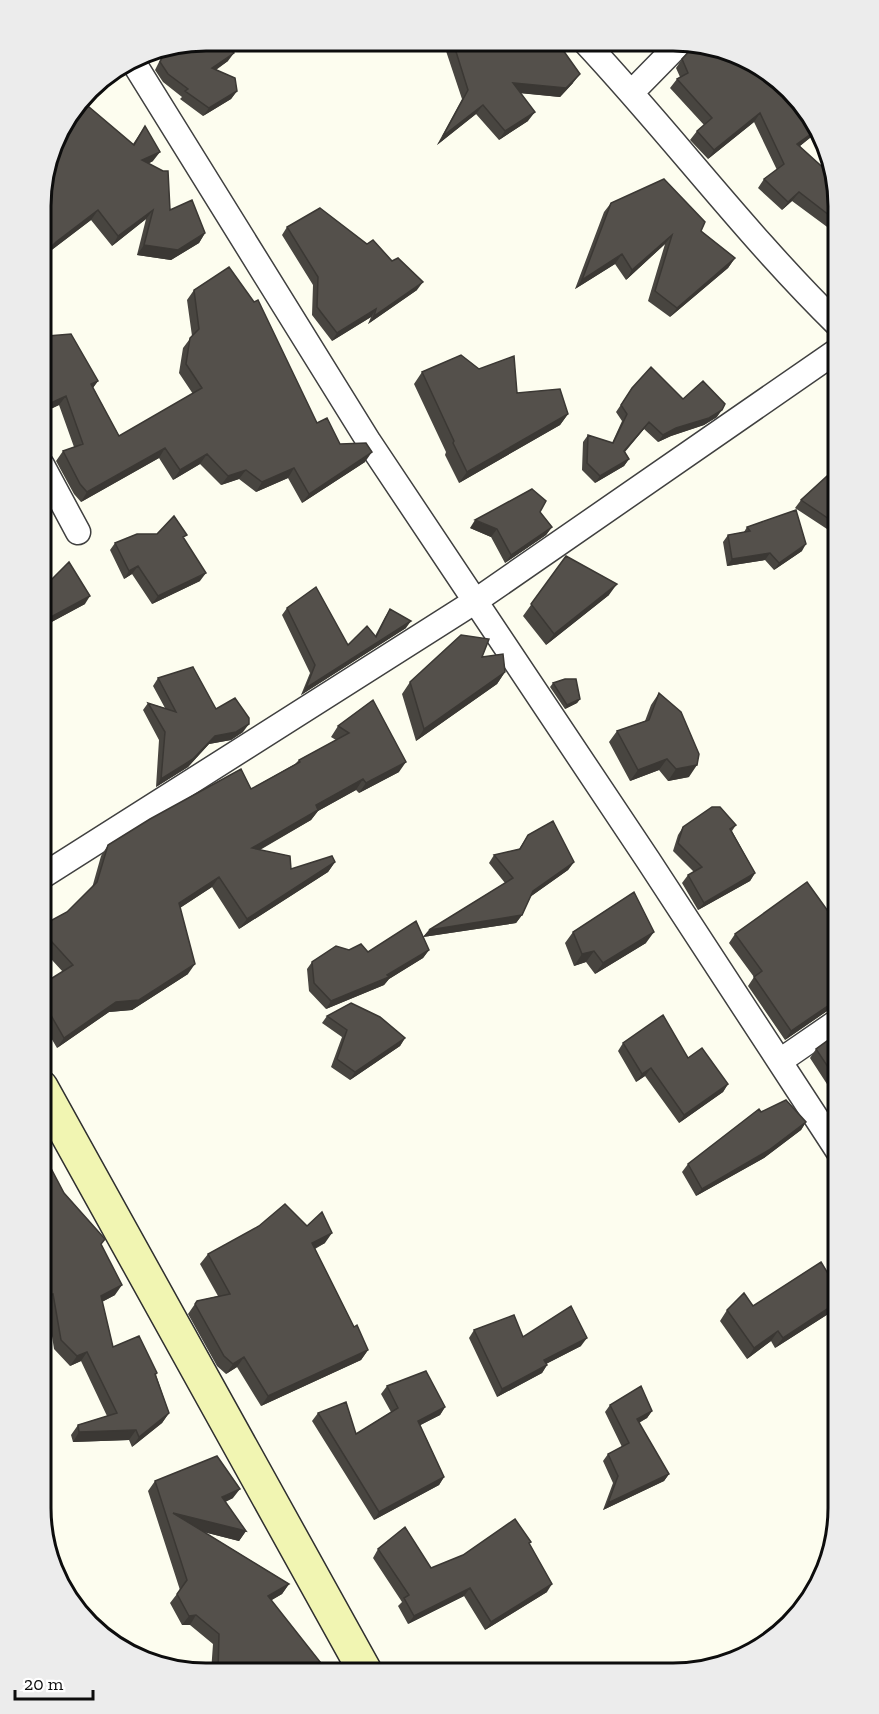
<svg xmlns="http://www.w3.org/2000/svg" width="879" height="1714" viewBox="0 0 879 1714" font-family="'Zilla Slab',serif">
<rect width="100%" height="100%" fill="#fdfdef"/>
<g fill="none" stroke-linecap="round" stroke-linejoin="round">
<defs>
<path id="street" d="M 586,43 C 672,135 748,237 838,325
M 132,60 L 369,442 L 648,860 L 838,1151
M 632,92 L 680,43
M 42,465 L 78,532
M 41,877 L 474,602 L 838,350
M 780,1061 L 838,1021"/>
<path id="secondary" d="M 41,1087 L 366,1673"/>
</defs>
<use href="#street" stroke="#404040" stroke-width="27"/>
<use href="#secondary" stroke="#2f2f2f" stroke-width="36"/>
<use href="#street" stroke="#fff" stroke-width="24"/>
<use href="#secondary" stroke="#f1f5b2" stroke-width="33"/>
</g>
<path fill="#484540" d="M 206,40 L 228,61 L 216,70 L 237,91 L 231,99 L 203,116 L 180,99 L 182,97 L 163,82 L 155,70 L 166,48 Z
M 443,42 L 558,43 L 573,83 L 560,97 L 521,93 L 528,121 L 499,140 L 476,114 L 437,145 L 462,99 Z
M 706,48 L 782,82 L 816,133 L 800,146 L 838,206 L 838,235 L 792,201 L 782,210 L 758,188 L 764,179 L 777,170 L 754,122 L 708,159 L 690,140 L 697,131 L 704,125 L 670,88 L 677,79 L 680,77 L 676,68 L 682,59 Z
M 145,126 L 153,161 L 148,164 L 170,210 L 205,233 L 199,243 L 171,260 L 137,255 L 146,219 L 112,246 L 91,220 L 49,252 L 42,185 L 58,133 L 133,144 Z
M 611,203 L 701,231 L 735,258 L 728,268 L 670,317 L 648,301 L 665,244 L 626,280 L 615,264 L 575,289 L 604,212 Z
M 287,227 L 417,290 L 368,324 L 371,317 L 332,341 L 312,315 L 313,285 L 282,235 Z
M 194,290 L 317,423 L 340,444 L 365,462 L 302,503 L 288,478 L 256,492 L 239,479 L 221,485 L 200,464 L 173,480 L 159,458 L 81,502 L 74,494 L 56,461 L 63,451 L 74,447 L 59,405 L 42,413 L 42,364 L 44,362 L 42,345 L 48,336 L 98,381 L 93,388 L 119,436 L 193,394 L 179,373 L 183,348 L 192,336 L 187,300 Z
M 479,369 L 517,393 L 568,414 L 560,425 L 459,483 L 445,455 L 446,452 L 414,384 L 422,372 Z
M 632,388 L 683,399 L 717,417 L 704,425 L 671,436 L 658,442 L 644,429 L 625,452 L 629,459 L 624,466 L 595,483 L 582,470 L 583,442 L 588,435 L 612,443 L 622,421 L 616,412 Z
M 801,500 L 838,516 L 827,529 L 795,508 Z
M 540,512 L 552,527 L 546,535 L 505,563 L 491,537 L 470,528 Z
M 747,527 L 802,551 L 774,570 L 765,560 L 727,566 L 723,542 L 728,535 L 744,532 Z
M 184,539 L 200,581 L 152,604 L 132,574 L 124,579 L 110,550 L 115,543 Z
M 566,556 L 609,595 L 546,645 L 523,616 Z
M 41,590 L 85,604 L 46,625 L 41,618 Z
M 287,608 L 348,645 L 375,636 L 385,617 L 390,609 L 406,628 L 301,695 L 310,673 L 282,615 Z
M 482,657 L 505,672 L 497,684 L 416,741 L 402,694 L 410,682 Z
M 838,675 L 838,702 L 827,688 L 832,681 Z
M 158,678 L 216,709 L 243,732 L 231,740 L 209,744 L 188,767 L 156,787 L 159,740 L 143,710 L 148,703 L 165,708 L 153,686 Z
M 553,683 L 580,699 L 577,703 L 565,709 L 550,687 Z
M 659,693 L 689,777 L 668,781 L 659,770 L 630,781 L 609,742 L 617,731 L 645,721 L 651,705 Z
M 373,700 L 399,772 L 359,793 L 356,790 L 318,811 L 311,820 L 260,850 L 291,869 L 335,862 L 328,872 L 239,929 L 212,887 L 180,908 L 188,974 L 132,1010 L 109,1012 L 57,1048 L 41,1021 L 41,985 L 63,972 L 41,948 L 41,926 L 67,912 L 92,888 L 101,856 L 108,845 L 251,789 L 295,764 L 299,760 L 336,740 L 331,737 L 338,726 Z
M 736,825 L 732,831 L 755,873 L 750,881 L 698,910 L 682,883 L 688,875 L 694,872 L 673,851 L 678,835 L 683,827 Z
M 528,835 L 574,862 L 568,870 L 530,897 L 522,915 L 516,923 L 423,937 L 429,930 L 505,883 L 489,863 L 494,855 L 519,849 Z
M 838,925 L 838,1007 L 830,1009 L 785,1040 L 748,986 L 754,977 L 729,943 L 735,934 Z
M 573,932 L 646,943 L 595,974 L 586,962 L 574,966 L 565,943 Z
M 349,950 L 368,952 L 429,950 L 423,958 L 389,979 L 384,985 L 326,1009 L 309,991 L 307,969 L 312,962 Z
M 327,1016 L 405,1038 L 400,1046 L 350,1080 L 331,1067 L 342,1037 L 322,1023 Z
M 838,1033 L 838,1101 L 810,1058 L 816,1049 Z
M 623,1043 L 688,1058 L 728,1084 L 723,1092 L 679,1123 L 645,1076 L 636,1082 L 618,1051 Z
M 761,1112 L 806,1122 L 801,1130 L 764,1158 L 696,1196 L 682,1172 L 688,1164 Z
M 64,1193 L 101,1244 L 115,1295 L 102,1302 L 113,1347 L 157,1373 L 156,1375 L 169,1413 L 162,1423 L 132,1447 L 129,1440 L 73,1442 L 71,1435 L 78,1425 L 107,1416 L 81,1361 L 70,1366 L 54,1349 L 47,1304 Z
M 307,1226 L 325,1243 L 315,1249 L 354,1327 L 368,1350 L 361,1360 L 261,1406 L 237,1367 L 226,1374 L 217,1366 L 188,1314 L 197,1301 L 218,1296 L 200,1264 L 208,1254 Z
M 838,1290 L 838,1306 L 836,1309 L 775,1348 L 771,1341 L 747,1359 L 720,1321 L 727,1310 Z
M 474,1330 L 523,1337 L 581,1346 L 546,1364 L 547,1365 L 542,1373 L 497,1397 L 469,1338 Z
M 387,1386 L 445,1407 L 440,1415 L 420,1425 L 444,1477 L 439,1485 L 374,1520 L 312,1421 L 318,1413 L 356,1434 L 391,1412 L 381,1394 Z
M 610,1405 L 652,1411 L 647,1418 L 639,1423 L 669,1474 L 664,1481 L 603,1510 L 613,1483 L 603,1461 L 608,1454 L 622,1447 L 605,1412 Z
M 155,1481 L 233,1498 L 225,1502 L 246,1531 L 239,1541 L 204,1532 L 289,1584 L 282,1594 L 271,1600 L 328,1672 L 211,1672 L 213,1644 L 190,1625 L 182,1625 L 170,1603 L 180,1590 L 148,1491 Z
M 531,1542 L 529,1544 L 547,1592 L 485,1630 L 464,1596 L 408,1624 L 398,1606 L 402,1602 L 373,1558 L 378,1549 L 431,1568 Z"/>
<path fill="#3b3834" d="M 234,53 L 228,61 L 206,76 L 212,68 Z
M 580,74 L 573,83 L 560,97 L 507,92 L 513,83 Z
M 237,91 L 231,99 L 203,116 L 209,108 Z
M 483,105 L 476,114 L 437,145 L 443,136 Z
M 535,112 L 528,121 L 499,140 L 505,131 Z
M 760,113 L 754,122 L 708,159 L 714,150 Z
M 815,131 L 816,133 L 791,153 L 797,144 Z
M 160,152 L 153,161 L 135,170 L 142,160 Z
M 799,192 L 792,201 L 782,210 L 788,202 Z
M 98,210 L 91,220 L 49,252 L 42,259 L 42,256 L 56,242 Z
M 153,210 L 146,219 L 112,246 L 118,236 Z
M 205,233 L 199,243 L 171,260 L 137,255 L 144,245 Z
M 672,235 L 665,244 L 626,280 L 632,270 Z
M 622,254 L 615,264 L 575,289 L 582,280 Z
M 735,258 L 728,268 L 670,317 L 677,308 Z
M 423,282 L 417,290 L 368,324 L 374,316 Z
M 376,309 L 371,317 L 332,341 L 337,333 Z
M 98,381 L 91,390 L 91,384 Z
M 66,396 L 59,405 L 42,413 L 42,407 Z
M 722,410 L 717,417 L 704,425 L 671,436 L 658,442 L 663,435 L 676,428 Z
M 568,414 L 560,425 L 459,483 L 467,472 Z
M 649,422 L 644,429 L 619,458 L 624,451 Z
M 165,448 L 159,458 L 81,502 L 87,492 Z
M 372,452 L 365,462 L 302,503 L 309,494 Z
M 207,454 L 200,464 L 173,480 L 180,470 Z
M 629,459 L 624,466 L 595,483 L 600,476 Z
M 294,468 L 288,478 L 256,492 L 262,482 Z
M 246,470 L 239,479 L 221,485 L 228,476 Z
M 838,514 L 838,516 L 827,529 L 832,521 Z
M 475,520 L 497,529 L 491,537 L 470,528 Z
M 552,527 L 546,535 L 505,563 L 511,555 Z
M 806,544 L 802,551 L 774,570 L 779,563 Z
M 770,553 L 765,560 L 727,566 L 732,559 Z
M 138,566 L 132,574 L 124,579 L 129,571 Z
M 206,573 L 200,581 L 152,604 L 158,596 Z
M 617,584 L 609,595 L 546,645 L 554,634 Z
M 90,596 L 85,604 L 46,625 L 51,617 Z
M 411,621 L 406,628 L 301,695 L 306,688 Z
M 505,672 L 497,684 L 416,741 L 424,729 Z
M 580,699 L 577,703 L 565,709 L 567,705 Z
M 249,724 L 243,732 L 231,740 L 209,744 L 188,767 L 156,787 L 161,779 L 215,736 Z
M 667,759 L 659,770 L 630,781 L 638,770 Z
M 406,762 L 399,772 L 359,793 L 366,783 Z
M 697,765 L 689,777 L 668,781 L 676,769 Z
M 363,779 L 356,790 L 318,811 L 311,820 L 245,858 L 252,848 L 316,805 Z
M 335,862 L 328,872 L 239,929 L 247,919 Z
M 574,862 L 568,870 L 527,899 L 533,891 Z
M 755,873 L 750,881 L 698,910 L 704,903 Z
M 219,877 L 212,887 L 172,913 L 179,903 Z
M 522,915 L 516,923 L 423,937 L 429,930 Z
M 654,932 L 646,943 L 595,974 L 603,963 Z
M 429,950 L 423,958 L 389,979 L 384,985 L 326,1009 L 331,1001 L 387,975 Z
M 594,951 L 586,962 L 574,966 L 582,954 Z
M 195,964 L 188,974 L 132,1010 L 109,1012 L 57,1048 L 64,1038 L 116,1002 Z
M 838,999 L 838,1007 L 830,1009 L 785,1040 L 791,1031 Z
M 405,1038 L 400,1046 L 350,1080 L 355,1072 Z
M 651,1068 L 645,1076 L 636,1082 L 642,1074 Z
M 728,1084 L 723,1092 L 679,1123 L 684,1115 Z
M 806,1122 L 801,1130 L 764,1158 L 696,1196 L 702,1189 Z
M 332,1233 L 325,1243 L 305,1253 L 312,1243 Z
M 122,1285 L 115,1295 L 94,1306 L 101,1296 Z
M 53,1294 L 47,1304 L 41,1305 L 41,1297 Z
M 838,1302 L 838,1306 L 836,1309 L 775,1348 L 783,1338 Z
M 778,1331 L 771,1341 L 747,1359 L 754,1348 Z
M 587,1338 L 581,1346 L 538,1368 L 544,1360 Z
M 368,1350 L 361,1360 L 261,1406 L 268,1396 Z
M 87,1352 L 81,1361 L 70,1366 L 77,1356 Z
M 244,1357 L 237,1367 L 226,1374 L 233,1364 Z
M 547,1365 L 542,1373 L 497,1397 L 502,1389 Z
M 445,1407 L 440,1415 L 413,1429 L 418,1421 Z
M 652,1411 L 647,1418 L 632,1426 L 637,1419 Z
M 169,1413 L 162,1423 L 132,1447 L 139,1437 Z
M 136,1430 L 129,1440 L 73,1442 L 79,1432 Z
M 669,1474 L 664,1481 L 603,1510 L 608,1503 Z
M 444,1477 L 439,1485 L 374,1520 L 379,1512 Z
M 240,1489 L 233,1498 L 215,1507 L 222,1497 Z
M 173,1513 L 246,1531 L 239,1541 L 168,1523 Z
M 289,1584 L 282,1594 L 262,1606 L 268,1596 Z
M 552,1584 L 547,1592 L 485,1630 L 491,1622 Z
M 470,1588 L 464,1596 L 408,1624 L 414,1616 Z
M 196,1615 L 190,1625 L 182,1625 L 189,1616 Z"/>
<path fill="#54504b" stroke="#3b3834" stroke-width="1.5" d="M 206,40 L 222,41 L 234,53 L 212,68 L 235,78 L 237,91 L 209,108 L 185,91 L 188,89 L 168,74 L 160,62 L 167,48 Z
M 453,42 L 558,43 L 580,74 L 566,88 L 513,83 L 535,112 L 505,131 L 483,105 L 443,136 L 468,90 Z
M 696,44 L 700,44 L 706,48 L 708,45 L 782,82 L 815,131 L 797,144 L 828,172 L 830,171 L 833,174 L 838,206 L 838,222 L 799,192 L 788,202 L 764,179 L 784,164 L 760,113 L 714,150 L 697,131 L 712,118 L 677,79 L 688,73 L 682,59 Z
M 82,101 L 134,145 L 145,126 L 160,152 L 142,160 L 163,171 L 168,171 L 170,210 L 192,200 L 205,233 L 178,250 L 144,245 L 153,210 L 118,236 L 98,210 L 56,242 L 42,256 L 42,185 L 53,149 L 55,148 L 54,147 L 58,133 Z
M 664,179 L 705,222 L 701,231 L 735,258 L 677,308 L 655,291 L 672,235 L 632,270 L 622,254 L 582,280 L 611,203 Z
M 320,208 L 367,244 L 373,240 L 392,261 L 398,258 L 423,282 L 374,316 L 376,309 L 337,333 L 317,307 L 318,277 L 287,227 Z
M 229,267 L 254,302 L 258,300 L 317,423 L 327,418 L 340,444 L 366,443 L 372,452 L 309,494 L 294,468 L 262,482 L 246,470 L 228,476 L 207,454 L 180,470 L 165,448 L 87,492 L 80,484 L 63,451 L 83,444 L 66,396 L 42,407 L 42,364 L 51,357 L 48,336 L 71,334 L 98,381 L 91,384 L 119,436 L 202,388 L 186,364 L 190,338 L 199,329 L 194,290 Z
M 461,355 L 479,369 L 514,356 L 517,393 L 560,389 L 568,414 L 467,472 L 453,443 L 454,441 L 422,372 Z
M 651,367 L 683,399 L 703,381 L 725,404 L 722,410 L 709,418 L 676,428 L 663,435 L 649,422 L 624,451 L 629,459 L 600,476 L 587,463 L 588,435 L 613,443 L 627,414 L 621,405 L 632,388 Z
M 838,466 L 838,514 L 832,521 L 801,500 Z
M 532,489 L 546,501 L 540,512 L 552,527 L 511,555 L 497,529 L 475,520 Z
M 796,510 L 806,544 L 779,563 L 770,553 L 732,559 L 728,535 L 750,531 L 747,527 Z
M 174,516 L 187,535 L 183,537 L 206,573 L 158,596 L 138,566 L 129,571 L 115,543 L 137,534 L 157,534 Z
M 566,556 L 617,584 L 554,634 L 531,604 Z
M 69,562 L 90,596 L 51,617 L 41,600 L 41,590 Z
M 316,587 L 348,645 L 367,626 L 376,637 L 390,609 L 411,621 L 306,688 L 315,665 L 287,608 Z
M 461,635 L 489,639 L 482,657 L 503,654 L 505,672 L 424,729 L 410,682 Z
M 193,667 L 216,709 L 235,698 L 249,718 L 249,724 L 236,732 L 215,736 L 193,759 L 161,779 L 165,732 L 148,703 L 176,712 L 158,678 Z
M 838,675 L 838,688 L 832,681 Z
M 565,679 L 576,679 L 580,699 L 567,705 L 553,683 Z
M 659,693 L 681,712 L 699,754 L 697,765 L 676,769 L 667,759 L 638,770 L 617,731 L 649,720 Z
M 373,700 L 406,762 L 366,783 L 363,779 L 316,805 L 318,810 L 252,848 L 290,856 L 291,869 L 332,856 L 335,862 L 247,919 L 219,877 L 179,903 L 195,964 L 139,1000 L 116,1002 L 64,1038 L 41,998 L 41,985 L 73,965 L 41,930 L 41,926 L 67,912 L 97,882 L 108,845 L 150,819 L 241,769 L 251,789 L 300,762 L 299,760 L 349,733 L 338,726 Z
M 712,807 L 720,807 L 736,825 L 730,829 L 755,873 L 704,903 L 688,875 L 702,867 L 678,843 L 683,827 Z
M 553,821 L 574,862 L 533,891 L 522,915 L 429,930 L 513,878 L 494,855 L 520,849 L 528,835 Z
M 807,882 L 838,925 L 838,999 L 791,1031 L 754,977 L 762,971 L 735,934 Z
M 634,892 L 654,932 L 603,963 L 594,951 L 582,954 L 573,932 Z
M 416,921 L 429,950 L 387,975 L 389,977 L 331,1001 L 314,983 L 312,962 L 336,946 L 349,950 L 361,944 L 368,952 Z
M 351,1003 L 380,1017 L 405,1038 L 355,1072 L 337,1059 L 347,1030 L 327,1016 Z
M 663,1015 L 688,1058 L 702,1048 L 728,1084 L 684,1115 L 651,1068 L 642,1074 L 623,1043 Z
M 838,1033 L 838,1082 L 816,1049 Z
M 786,1100 L 806,1122 L 769,1150 L 702,1189 L 688,1164 L 759,1109 L 761,1112 Z
M 44,1155 L 64,1193 L 105,1239 L 101,1244 L 122,1285 L 101,1296 L 113,1347 L 139,1336 L 157,1373 L 155,1374 L 169,1413 L 139,1437 L 136,1430 L 79,1432 L 78,1425 L 117,1413 L 87,1352 L 77,1356 L 61,1340 L 53,1294 L 41,1297 L 41,1157 Z
M 285,1204 L 307,1226 L 322,1212 L 332,1233 L 312,1243 L 354,1327 L 357,1325 L 368,1350 L 268,1396 L 244,1357 L 233,1364 L 224,1356 L 195,1304 L 197,1301 L 230,1294 L 208,1254 L 259,1226 Z
M 821,1262 L 838,1290 L 838,1302 L 783,1338 L 778,1331 L 754,1348 L 727,1310 L 744,1293 L 753,1306 Z
M 571,1306 L 587,1338 L 544,1360 L 547,1365 L 502,1389 L 474,1330 L 514,1315 L 523,1337 Z
M 426,1371 L 445,1407 L 418,1421 L 444,1477 L 379,1512 L 318,1413 L 346,1402 L 356,1434 L 398,1408 L 387,1386 Z
M 641,1386 L 652,1411 L 637,1419 L 669,1474 L 608,1503 L 618,1476 L 608,1454 L 629,1443 L 610,1405 Z
M 217,1456 L 240,1489 L 222,1497 L 246,1531 L 173,1513 L 289,1584 L 268,1596 L 328,1672 L 218,1672 L 219,1634 L 196,1615 L 189,1616 L 177,1594 L 187,1580 L 155,1481 Z
M 515,1519 L 531,1542 L 529,1543 L 552,1584 L 491,1622 L 470,1588 L 414,1616 L 404,1598 L 409,1595 L 378,1549 L 405,1527 L 431,1568 L 463,1555 Z
M 729,1658 L 731,1661 L 726,1665 L 690,1671 Z"/>
<path d="M0 0H879V1714H0ZM206 51H673A155 155 0 0 1 828 206V1508A155 155 0 0 1 673 1663H206A155 155 0 0 1 51 1508V206A155 155 0 0 1 206 51Z" fill="#ececec" fill-rule="evenodd"/>
<path fill="none" stroke="#0d0d0d" stroke-width="3" d="M206 51H673A155 155 0 0 1 828 206V1508A155 155 0 0 1 673 1663H206A155 155 0 0 1 51 1508V206A155 155 0 0 1 206 51Z"/>
<path d="M15 1690v9h78v-9" fill="none" stroke="#0d0d0d" stroke-width="3"/>
<text x="24" y="1690" font-size="18" fill="#0d0d0d" stroke="#ffffff" stroke-width="4.5" paint-order="stroke">20 m</text>
</svg>
